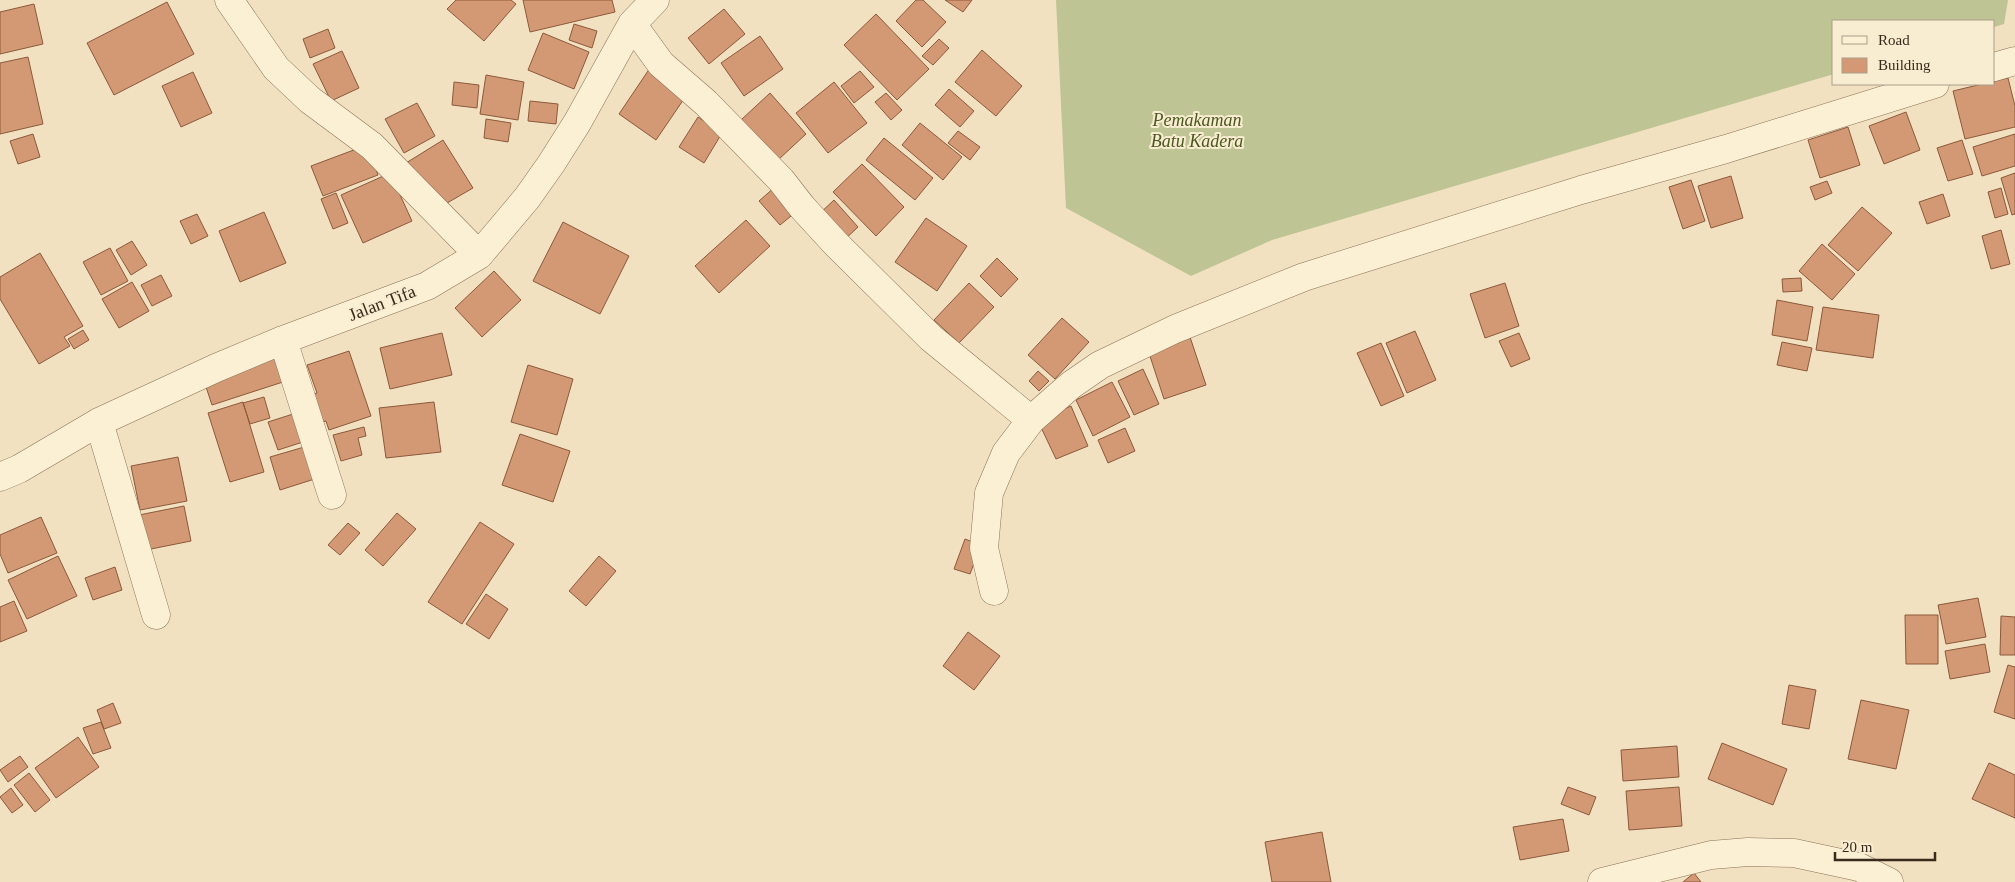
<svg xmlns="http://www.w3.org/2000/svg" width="2015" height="882" viewBox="0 0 2015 882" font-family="Georgia,serif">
<rect width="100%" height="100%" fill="#f1e1c1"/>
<path fill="#bfc494" d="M 1056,0 L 2008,0 L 2004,24 L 1994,27 L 1994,21 L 1834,21 L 1834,74 L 1272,240 L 1191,276 L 1066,208 Z"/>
<path fill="#d29974" stroke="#8c593b" d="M 456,0 L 511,0 L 516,4 L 484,41 L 447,9 Z
M 523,0 L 612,0 L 615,12 L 530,32 Z
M 916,0 L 923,0 L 946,22 L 922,47 L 896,21 Z
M 945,0 L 972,0 L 963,12 Z
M 167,2 L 194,54 L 114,95 L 87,43 Z
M 34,4 L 43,44 L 0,54 L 0,12 Z
M 724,9 L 745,34 L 709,64 L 688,38 Z
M 876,14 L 929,69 L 897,100 L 844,45 Z
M 574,24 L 597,31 L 592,48 L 569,40 Z
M 328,29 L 335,48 L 310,58 L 303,39 Z
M 543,33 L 589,52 L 574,89 L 528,70 Z
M 760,36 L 783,69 L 744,96 L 721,63 Z
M 939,39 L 949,48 L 933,65 L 922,56 Z
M 982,50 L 1022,86 L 996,116 L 955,82 Z
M 342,51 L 359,88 L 331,101 L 313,64 Z
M 28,57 L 43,124 L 0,134 L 0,63 Z
M 650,68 L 688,93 L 656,140 L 619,114 Z
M 860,71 L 874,87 L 854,103 L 841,86 Z
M 193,72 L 212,113 L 181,127 L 162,86 Z
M 486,75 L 524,82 L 518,120 L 480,114 Z
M 2008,78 L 2015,106 L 2015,127 L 1965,139 L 1953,91 L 1982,84 L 1994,84 L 1994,81 Z
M 454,82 L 479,85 L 477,108 L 452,105 Z
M 834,82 L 867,123 L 828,153 L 796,113 Z
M 949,89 L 974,111 L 960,127 L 935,105 Z
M 770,93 L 806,134 L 778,160 L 741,120 Z
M 886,93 L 902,110 L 891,120 L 875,102 Z
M 530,101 L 558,104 L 556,124 L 528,121 Z
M 417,103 L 435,136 L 404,153 L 385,119 Z
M 1906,112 L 1920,150 L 1884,164 L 1869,126 Z
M 698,117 L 722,133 L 704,163 L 679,147 Z
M 486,119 L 511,123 L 508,142 L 484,138 Z
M 920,123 L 962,157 L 943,180 L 902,145 Z
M 1848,127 L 1860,165 L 1820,178 L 1808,140 Z
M 958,131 L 980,147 L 970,160 L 948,143 Z
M 33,134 L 40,157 L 18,164 L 10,141 Z
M 2015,134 L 2015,166 L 1982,176 L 1973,147 Z
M 884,138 L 933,178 L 915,200 L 866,160 Z
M 443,140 L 473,188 L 435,210 L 406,163 Z
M 1962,140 L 1973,174 L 1948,181 L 1937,148 Z
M 367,145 L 378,175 L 323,196 L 311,166 Z
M 862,164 L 904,207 L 876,236 L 833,192 Z
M 390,173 L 412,221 L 363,243 L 341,195 Z
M 2015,173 L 2015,214 L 2012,215 L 2001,178 Z
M 1731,176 L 1743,218 L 1711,228 L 1698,186 Z
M 1691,180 L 1705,221 L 1683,229 L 1669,187 Z
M 1827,181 L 1832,193 L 1815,200 L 1810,187 Z
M 775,187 L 796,212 L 780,225 L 759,201 Z
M 2001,188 L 2008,214 L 1995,218 L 1988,192 Z
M 336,193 L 348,223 L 333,229 L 321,199 Z
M 1943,194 L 1950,216 L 1927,224 L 1919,202 Z
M 834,200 L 858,227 L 842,242 L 818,215 Z
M 1862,207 L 1892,233 L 1858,271 L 1828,245 Z
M 264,212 L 286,263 L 240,282 L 219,231 Z
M 197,214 L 208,236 L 191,244 L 180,221 Z
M 926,218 L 967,246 L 937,291 L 895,262 Z
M 746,220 L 770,246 L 719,293 L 695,266 Z
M 563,222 L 629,256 L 600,314 L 533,281 Z
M 2001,230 L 2010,264 L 1991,269 L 1982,236 Z
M 132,241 L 147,265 L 131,275 L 116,250 Z
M 1822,244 L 1855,274 L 1832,300 L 1799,271 Z
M 110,248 L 128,281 L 101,295 L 83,262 Z
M 40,253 L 83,326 L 64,337 L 70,346 L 39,364 L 0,299 L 0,277 Z
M 997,258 L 1018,279 L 1001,297 L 980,276 Z
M 494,271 L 521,300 L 482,337 L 455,308 Z
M 161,275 L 172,296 L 152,306 L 141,285 Z
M 1801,278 L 1802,291 L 1783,292 L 1782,279 Z
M 132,282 L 149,311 L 119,328 L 102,299 Z
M 969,283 L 994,307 L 959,343 L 934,320 Z
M 1505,283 L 1519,326 L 1485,338 L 1470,294 Z
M 1777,300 L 1813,307 L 1807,341 L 1772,335 Z
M 1823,307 L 1879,315 L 1873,358 L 1816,350 Z
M 1062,318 L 1089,342 L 1055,379 L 1028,355 Z
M 83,330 L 89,340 L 74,349 L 68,339 Z
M 1415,331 L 1436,380 L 1407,393 L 1386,343 Z
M 442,333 L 452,375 L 390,389 L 380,348 Z
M 1519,333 L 1530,359 L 1511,367 L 1499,341 Z
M 1190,337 L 1206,385 L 1164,399 L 1148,350 Z
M 1782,342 L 1812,348 L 1807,371 L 1777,365 Z
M 1381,343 L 1404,396 L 1381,406 L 1357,353 Z
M 349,351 L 371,416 L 329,430 L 326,421 L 313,425 L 304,397 L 317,393 L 307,365 Z
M 277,354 L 286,381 L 212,405 L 203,378 Z
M 528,365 L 573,379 L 557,435 L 511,422 Z
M 1143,369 L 1159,404 L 1134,415 L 1118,381 Z
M 1038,371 L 1049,381 L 1039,391 L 1029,381 Z
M 1112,382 L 1130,417 L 1093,436 L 1076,400 Z
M 264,397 L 270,418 L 250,424 L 243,403 Z
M 243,402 L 264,472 L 230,482 L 208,413 Z
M 434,402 L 441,452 L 386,458 L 379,408 Z
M 1071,406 L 1088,446 L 1056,459 L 1038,421 Z
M 293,414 L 303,442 L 278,450 L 268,422 Z
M 364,427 L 366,436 L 358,438 L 362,455 L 341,461 L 333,435 Z
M 1125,428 L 1135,451 L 1108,463 L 1098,440 Z
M 520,434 L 570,451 L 553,502 L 502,485 Z
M 311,445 L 321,477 L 280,490 L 270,457 Z
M 178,457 L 187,501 L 140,510 L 131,466 Z
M 184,506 L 191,541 L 141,551 L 134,516 Z
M 397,513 L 416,529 L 383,566 L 365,550 Z
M 41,517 L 57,553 L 8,573 L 0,554 L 0,535 Z
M 480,522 L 514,544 L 462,624 L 428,602 Z
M 348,523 L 360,533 L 340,555 L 328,545 Z
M 965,539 L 981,545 L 970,574 L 954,569 Z
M 58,556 L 77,596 L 27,619 L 8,580 Z
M 599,556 L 616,571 L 586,606 L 569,591 Z
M 115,567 L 122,590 L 93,600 L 85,578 Z
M 486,594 L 508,609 L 489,639 L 466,624 Z
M 1978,598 L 1986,637 L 1946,644 L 1938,605 Z
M 14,601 L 27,631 L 0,642 L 0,607 Z
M 1905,615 L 1938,615 L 1938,664 L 1906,664 Z
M 2001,616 L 2015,617 L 2015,655 L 2000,655 Z
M 968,632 L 1000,656 L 974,690 L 943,666 Z
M 1985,644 L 1990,672 L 1950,679 L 1945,651 Z
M 2008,665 L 2015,667 L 2015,719 L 1994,712 Z
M 1789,685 L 1816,690 L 1809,729 L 1782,724 Z
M 1861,700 L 1909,710 L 1896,769 L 1848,759 Z
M 113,703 L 121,723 L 104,729 L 97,710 Z
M 101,722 L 111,748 L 93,754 L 83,728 Z
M 78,737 L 99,767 L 56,798 L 35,768 Z
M 1722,743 L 1787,769 L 1773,805 L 1708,779 Z
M 1677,746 L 1679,777 L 1623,781 L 1621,750 Z
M 20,756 L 28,767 L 8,782 L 0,770 Z
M 1989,763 L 2015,775 L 2015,818 L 1972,799 Z
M 29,773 L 50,800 L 35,812 L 14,785 Z
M 1568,787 L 1596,797 L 1589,815 L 1561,804 Z
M 1679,787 L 1682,826 L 1629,830 L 1626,791 Z
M 11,788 L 23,805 L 12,813 L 0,797 Z
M 1563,819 L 1569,851 L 1520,860 L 1513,827 Z
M 1322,832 L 1331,882 L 1272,882 L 1265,842 Z
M 1694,873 L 1701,882 L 1683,882 Z"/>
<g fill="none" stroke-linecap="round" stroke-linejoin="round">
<defs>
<path id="minor" d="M 229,0 L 276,68 L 310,100 L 372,146 L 479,255
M 632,24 L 661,64 L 706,103 L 781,180 L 802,207 L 836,244 L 931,338 L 1031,420
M 1994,67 L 2015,61
M 283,340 L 332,495
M 99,422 L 156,615
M 0,477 L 19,469 L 99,422 L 216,368 L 283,340 L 427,286 L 479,255 L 527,198 L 551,164 L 577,123 L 632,24 L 655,0
M 994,591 L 984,548 L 989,493 L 1006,453 L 1031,420 L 1071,385 L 1100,365 L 1175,329 L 1304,277 L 1581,190 L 1726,149 L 1935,84
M 1602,882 L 1711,855 L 1748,852 L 1794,853 L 1859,867 L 1889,882"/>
</defs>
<use href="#minor" stroke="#8c7257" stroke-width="29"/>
<use href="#minor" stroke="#fbefd4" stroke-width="28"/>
</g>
<g text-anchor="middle" stroke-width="4" stroke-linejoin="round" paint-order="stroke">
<g font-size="18" font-style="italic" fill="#4c5821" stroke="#f8ecd1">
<text x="1197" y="126">Pemakaman<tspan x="1197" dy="21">Batu Kadera</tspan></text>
</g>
<g font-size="18" fill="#3a2a1c" stroke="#f8ecd1">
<text transform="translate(382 303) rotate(-21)" y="6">Jalan Tifa</text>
</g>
</g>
<rect x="1832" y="20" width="162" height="65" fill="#f8ecd1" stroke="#ac9e89"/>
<rect x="1842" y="36" width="25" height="8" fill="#fbefd4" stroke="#ac9e89"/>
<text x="1878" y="45" font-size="15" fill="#3a2a1c">Road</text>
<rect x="1842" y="58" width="25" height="15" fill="#d29974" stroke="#ac9e89"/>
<text x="1878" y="70" font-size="15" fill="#3a2a1c">Building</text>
<path d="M1835 852v8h100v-8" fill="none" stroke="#3a2a1c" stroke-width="2.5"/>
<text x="1842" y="852" font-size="15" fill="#3a2a1c" stroke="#f8ecd1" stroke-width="4" paint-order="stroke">20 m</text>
</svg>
